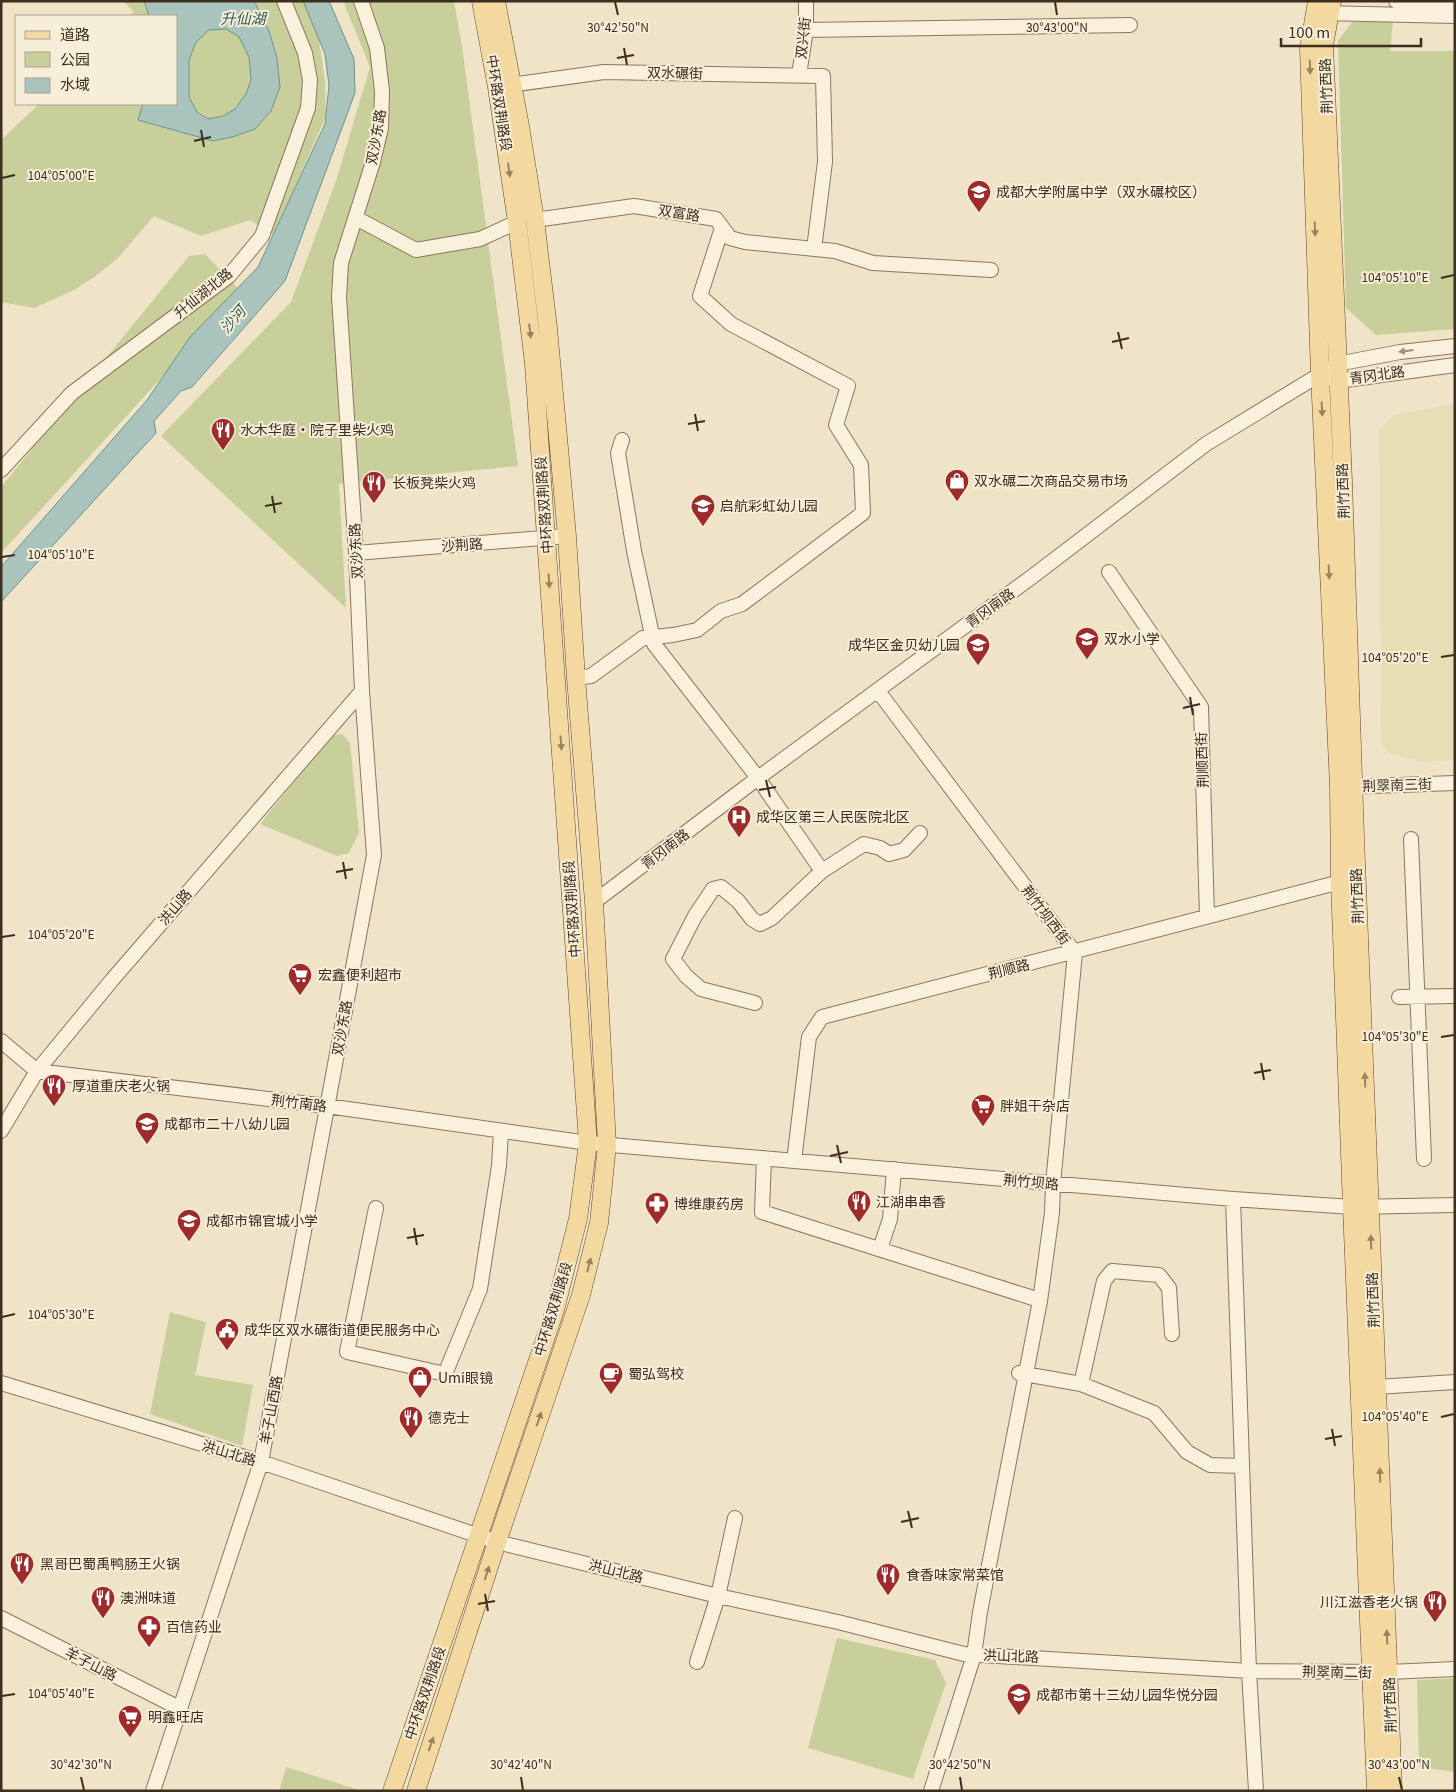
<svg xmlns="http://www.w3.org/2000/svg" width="1456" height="1792" viewBox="0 0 1456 1792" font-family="Georgia,'Noto Sans SC',serif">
<rect width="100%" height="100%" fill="#f0e4c8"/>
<path fill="#e6deb5" d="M 1455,404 L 1455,760 L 1421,762 L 1391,754 L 1381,744 L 1379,431 L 1393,415 Z"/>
<path fill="#c9cf9b" d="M 123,1 L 305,1 L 318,33 L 325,81 L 326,116 L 274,235 L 250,220 L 201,236 L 154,216 L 117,259 L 93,278 L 74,290 L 34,308 L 1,302 L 1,140 L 39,104 L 176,104 L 176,16 L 129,16 L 134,12 Z
M 343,1 L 454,1 L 462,46 L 518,466 L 339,484 L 346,608 L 161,436 L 291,302 L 337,178 L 370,67 Z
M 1352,22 L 1393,22 L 1390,51 L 1455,51 L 1455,329 L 1376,335 L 1346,308 L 1338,41 Z
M 205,254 L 241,291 L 1,553 L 1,487 L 189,256 Z
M 342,734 L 350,743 L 359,832 L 349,853 L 337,856 L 260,824 L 332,735 Z
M 170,1312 L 206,1322 L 195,1375 L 253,1385 L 242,1446 L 150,1414 Z
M 837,1638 L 935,1660 L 946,1683 L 913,1779 L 808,1748 Z
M 1455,1678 L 1455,1772 L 1419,1767 L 1417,1680 Z
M 286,1767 L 363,1791 L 279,1791 Z"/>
<path fill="#a9c4bc" stroke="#6f938a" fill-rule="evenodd" d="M 144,1 L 254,1 L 269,31 L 277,58 L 280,87 L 271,111 L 255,129 L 232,137 L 213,141 L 138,120 L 143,104 L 176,104 L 176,16 L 149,16 ZM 226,29 L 239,37 L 249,57 L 251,79 L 247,92 L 235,109 L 223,116 L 208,119 L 197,112 L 189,97 L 189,60 L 196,42 L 209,30 Z
M 303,1 L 329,1 L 354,59 L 355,93 L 285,281 L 192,387 L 181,391 L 154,421 L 156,433 L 1,602 L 1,567 L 147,400 L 190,337 L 258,267 L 325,124 L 329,85 L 325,54 Z"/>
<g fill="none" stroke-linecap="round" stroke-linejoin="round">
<defs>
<path id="minor" d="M 1396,1 L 1455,3
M 1321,13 L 1455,16
M 806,30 L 1130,25
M 799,75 L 806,30 L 806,1
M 503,86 L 604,72 L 823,76 L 825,162 L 814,249
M 356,218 L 416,250 L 480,239 L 517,222
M 535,220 L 634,206 L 716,219 L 730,238 L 745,242 L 835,251 L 873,263 L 991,270
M 1330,378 L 1338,381 L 1455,365
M 622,440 L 618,453 L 634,551 L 654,644 L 758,778 L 822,871
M 1,470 L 72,393 L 229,276 L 262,236 L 308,108 L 310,80 L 305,53 L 284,1
M 356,553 L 567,536
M 1109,572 L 1201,707 L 1207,917
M 576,678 L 591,676 L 643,638 L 673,635 L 697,630 L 721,611 L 742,604 L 863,513 L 861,465 L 836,425 L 848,386 L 731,324 L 700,296 L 722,228
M 878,691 L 1075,953 L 1053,1184 L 1052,1213 L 1040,1301 L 980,1612 L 974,1655 L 931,1791
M 1344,787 L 1455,783
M 1411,839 L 1424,1159
M 594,902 L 758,778 L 1033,576 L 1206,444 L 1337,364 L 1400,352 L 1455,346
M 1399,997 L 1455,996
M 755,1003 L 701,989 L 686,976 L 673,959 L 695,916 L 713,889 L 721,887 L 738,901 L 752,919 L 760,924 L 772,918 L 822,871 L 864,844 L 880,848 L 889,854 L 904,850 L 920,833
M 1,1041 L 37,1071 L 327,1106 L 588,1143 L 1233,1199 L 1352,1207 L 1455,1205
M 1,1131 L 37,1071 L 112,980 L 362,691
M 764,1158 L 762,1212 L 1033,1298
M 794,1161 L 809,1037 L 822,1017 L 1340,882
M 1233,1199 L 1249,1671 L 1256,1791
M 376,1208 L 347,1352 L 445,1374 L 480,1289 L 499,1166 L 501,1131
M 880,1249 L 890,1219 L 894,1169
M 1019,1373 L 1081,1384 L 1154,1413 L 1187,1452 L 1210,1465 L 1242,1466
M 1,1383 L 261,1462 L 497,1542 L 718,1596 L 838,1622 L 964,1654 L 1249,1671 L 1389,1672 L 1455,1669
M 1081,1384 L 1104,1281 L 1112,1271 L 1159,1275 L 1169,1288 L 1172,1334
M 1376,1387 L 1455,1382
M 1,1618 L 181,1709
M 697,1662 L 718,1596 L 735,1518
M 153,1791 L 261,1462 L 374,855 L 362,691 L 356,553 L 339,297 L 341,263 L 373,162 L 381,128 L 382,91 L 377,48 L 361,1"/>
<path id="major" d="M 1317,1 L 1309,49 L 1320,375 L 1339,787 L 1340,882 L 1352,1207 L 1376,1791
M 1332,1 L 1324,45 L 1343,481 L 1355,837 L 1393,1791
M 392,1791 L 555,1310 L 578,1219 L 588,1143 L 534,364 L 517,222 L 497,87 L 481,1
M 416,1791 L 497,1542 L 581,1295 L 599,1223 L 607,1145 L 594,902 L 576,678 L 567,536 L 548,328 L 535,220 L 520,126 L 496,1"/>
</defs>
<use href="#minor" stroke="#8d765c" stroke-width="16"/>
<use href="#major" stroke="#5b4430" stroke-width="19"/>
<use href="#minor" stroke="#faf1dc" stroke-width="14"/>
<use href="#major" stroke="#f3d9a0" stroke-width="18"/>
</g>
<defs><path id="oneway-solid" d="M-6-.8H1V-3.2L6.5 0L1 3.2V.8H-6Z" transform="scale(1.25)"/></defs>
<g fill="#988460">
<use href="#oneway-solid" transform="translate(1310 67) rotate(88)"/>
<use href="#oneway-solid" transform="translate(509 170) rotate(82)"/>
<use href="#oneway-solid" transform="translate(1315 229) rotate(88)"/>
<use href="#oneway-solid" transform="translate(530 331) rotate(83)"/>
<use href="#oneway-solid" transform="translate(1322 409) rotate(87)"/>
<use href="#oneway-solid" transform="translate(1329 572) rotate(87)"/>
<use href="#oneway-solid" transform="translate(549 581) rotate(86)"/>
<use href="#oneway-solid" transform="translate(561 743) rotate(86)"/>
<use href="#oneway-solid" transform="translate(1365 1080) rotate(-92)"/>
<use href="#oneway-solid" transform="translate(1371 1242) rotate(-92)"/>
<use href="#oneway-solid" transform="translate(589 1265) rotate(-76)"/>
<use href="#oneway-solid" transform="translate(539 1419) rotate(-71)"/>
<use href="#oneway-solid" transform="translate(1380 1475) rotate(-92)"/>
<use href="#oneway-solid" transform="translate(487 1573) rotate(-72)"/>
<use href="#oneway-solid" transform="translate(1387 1637) rotate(-92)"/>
<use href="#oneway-solid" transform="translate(431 1744) rotate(-72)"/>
</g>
<use fill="#9c907e" href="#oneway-solid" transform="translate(1406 351) rotate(173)"/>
<path fill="none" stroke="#3d2e20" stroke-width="2" d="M 615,2 L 618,15M 1055,2 L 1057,15M 624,48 L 627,65M 617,58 L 634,55M 201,130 L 204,147M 194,141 L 211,137M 2,178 L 15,175M 1441,278 L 1454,275M 1118,332 L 1122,349M 1112,342 L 1129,338M 695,414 L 698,431M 688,424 L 705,421M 272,496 L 275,513M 265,506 L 282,503M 2,557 L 15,555M 1441,657 L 1454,655M 1190,697 L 1193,715M 1183,708 L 1200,704M 766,780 L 770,797M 759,790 L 776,787M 343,862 L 346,879M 336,872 L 353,869M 2,937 L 15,935M 1441,1037 L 1454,1035M 1261,1063 L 1264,1080M 1254,1073 L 1271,1070M 837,1145 L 841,1163M 830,1156 L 848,1152M 414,1228 L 417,1245M 407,1238 L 424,1235M 2,1317 L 15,1314M 1441,1417 L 1454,1414M 1332,1429 L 1335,1446M 1325,1439 L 1342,1436M 908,1511 L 912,1528M 901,1522 L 919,1518M 485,1594 L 488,1611M 478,1604 L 495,1601M 2,1696 L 15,1694M 81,1777 L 84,1790M 521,1777 L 523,1790M 960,1777 L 962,1790M 1399,1777 L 1402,1790"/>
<defs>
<symbol id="school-pin" viewBox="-11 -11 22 30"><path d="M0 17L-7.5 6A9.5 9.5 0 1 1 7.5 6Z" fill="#9e2a2b" stroke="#f7eed8"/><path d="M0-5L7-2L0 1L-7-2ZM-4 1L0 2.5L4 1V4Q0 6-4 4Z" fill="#fff"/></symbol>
<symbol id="restaurant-pin" viewBox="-11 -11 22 30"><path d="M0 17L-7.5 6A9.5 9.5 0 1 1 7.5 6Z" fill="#9e2a2b" stroke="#f7eed8"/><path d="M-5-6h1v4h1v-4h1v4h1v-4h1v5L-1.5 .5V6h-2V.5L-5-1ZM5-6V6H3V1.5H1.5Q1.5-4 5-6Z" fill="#fff"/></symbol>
<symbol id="shop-pin" viewBox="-11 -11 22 30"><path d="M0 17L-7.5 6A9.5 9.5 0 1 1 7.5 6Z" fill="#9e2a2b" stroke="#f7eed8"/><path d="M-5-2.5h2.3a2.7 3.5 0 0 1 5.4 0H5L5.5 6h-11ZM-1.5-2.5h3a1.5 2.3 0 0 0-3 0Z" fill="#fff"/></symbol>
<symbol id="hospital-pin" viewBox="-11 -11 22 30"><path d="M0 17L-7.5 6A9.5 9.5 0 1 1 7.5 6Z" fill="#9e2a2b" stroke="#f7eed8"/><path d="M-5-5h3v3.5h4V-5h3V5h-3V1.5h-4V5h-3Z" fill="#fff"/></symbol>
<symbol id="supermarket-pin" viewBox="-11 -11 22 30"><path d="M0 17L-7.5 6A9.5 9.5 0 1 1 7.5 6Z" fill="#9e2a2b" stroke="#f7eed8"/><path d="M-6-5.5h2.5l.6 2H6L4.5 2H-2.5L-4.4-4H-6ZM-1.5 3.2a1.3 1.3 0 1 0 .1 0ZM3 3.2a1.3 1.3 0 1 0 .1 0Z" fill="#fff"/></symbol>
<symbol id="pharmacy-pin" viewBox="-11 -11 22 30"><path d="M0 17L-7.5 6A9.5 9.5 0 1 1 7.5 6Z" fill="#9e2a2b" stroke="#f7eed8"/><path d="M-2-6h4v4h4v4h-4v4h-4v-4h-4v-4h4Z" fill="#fff"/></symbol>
<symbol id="civic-pin" viewBox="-11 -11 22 30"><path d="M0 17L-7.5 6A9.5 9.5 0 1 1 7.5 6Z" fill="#9e2a2b" stroke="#f7eed8"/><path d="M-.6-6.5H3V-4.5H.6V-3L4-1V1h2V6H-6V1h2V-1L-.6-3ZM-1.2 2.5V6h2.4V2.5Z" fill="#fff"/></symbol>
<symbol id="cafe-pin" viewBox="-11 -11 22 30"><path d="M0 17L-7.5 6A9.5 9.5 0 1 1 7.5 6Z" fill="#9e2a2b" stroke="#f7eed8"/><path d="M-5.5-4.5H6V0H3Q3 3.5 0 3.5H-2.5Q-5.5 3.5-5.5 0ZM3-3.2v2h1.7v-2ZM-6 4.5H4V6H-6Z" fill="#fff"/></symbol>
</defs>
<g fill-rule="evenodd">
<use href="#school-pin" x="965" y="178" width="28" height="38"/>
<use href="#restaurant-pin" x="209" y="416" width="28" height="38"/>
<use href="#shop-pin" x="943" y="467" width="28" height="38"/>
<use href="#restaurant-pin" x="360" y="469" width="28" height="38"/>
<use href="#school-pin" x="689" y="492" width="28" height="38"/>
<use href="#school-pin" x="1073" y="625" width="28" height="38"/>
<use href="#school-pin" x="964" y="631" width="28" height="38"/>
<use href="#hospital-pin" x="725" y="803" width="28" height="38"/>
<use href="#supermarket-pin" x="286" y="961" width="28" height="38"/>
<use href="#restaurant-pin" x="40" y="1072" width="28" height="38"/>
<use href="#supermarket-pin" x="969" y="1092" width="28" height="38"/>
<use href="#school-pin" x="133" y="1110" width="28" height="38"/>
<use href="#restaurant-pin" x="845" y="1188" width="28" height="38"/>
<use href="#pharmacy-pin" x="643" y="1190" width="28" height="38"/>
<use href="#school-pin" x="175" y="1207" width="28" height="38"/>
<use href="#civic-pin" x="213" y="1316" width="28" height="38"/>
<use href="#cafe-pin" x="597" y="1360" width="28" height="38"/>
<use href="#shop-pin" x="406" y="1364" width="28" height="38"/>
<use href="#restaurant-pin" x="397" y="1404" width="28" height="38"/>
<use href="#restaurant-pin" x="8" y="1550" width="28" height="38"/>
<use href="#restaurant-pin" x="874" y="1561" width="28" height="38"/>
<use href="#restaurant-pin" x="89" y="1584" width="28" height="38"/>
<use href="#restaurant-pin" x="1421" y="1588" width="28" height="38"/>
<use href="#pharmacy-pin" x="135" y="1613" width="28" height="38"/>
<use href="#school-pin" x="1005" y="1681" width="28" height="38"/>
<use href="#supermarket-pin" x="116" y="1703" width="28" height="38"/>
</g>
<g text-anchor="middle" stroke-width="4" stroke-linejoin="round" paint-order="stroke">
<g font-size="14" fill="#3d2e20" stroke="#f7eed8">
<text transform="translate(803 38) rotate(-84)" y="5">双兴街</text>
<text transform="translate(675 73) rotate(1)" y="5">双水碾街</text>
<text transform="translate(1326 86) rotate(-92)" y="5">荆竹西路</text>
<text transform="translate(499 103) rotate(81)" y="5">中环路双荆路段</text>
<text transform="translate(376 137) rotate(-80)" y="5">双沙东路</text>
<text transform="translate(679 213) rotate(9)" y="5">双富路</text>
<text transform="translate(203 293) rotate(-39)" y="5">升仙湖北路</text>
<text transform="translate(1377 375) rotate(-8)" y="5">青冈北路</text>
<text transform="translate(1343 491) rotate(-92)" y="5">荆竹西路</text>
<text transform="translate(544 505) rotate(-94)" y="5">中环路双荆路段</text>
<text transform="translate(462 545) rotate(-4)" y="5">沙荆路</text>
<text transform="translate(356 551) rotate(-93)" y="5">双沙东路</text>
<text transform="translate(990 608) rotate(-36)" y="5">青冈南路</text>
<text transform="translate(1202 760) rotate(-92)" y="5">荆顺西街</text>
<text transform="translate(1397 785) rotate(-2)" y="5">荆翠南三街</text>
<text transform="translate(665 849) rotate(-37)" y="5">青冈南路</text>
<text transform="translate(1357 896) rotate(-92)" y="5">荆竹西路</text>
<text transform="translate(175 907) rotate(-49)" y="5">洪山路</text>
<text transform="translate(572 909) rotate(-94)" y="5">中环路双荆路段</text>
<text transform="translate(1046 915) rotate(53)" y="5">荆竹坝西街</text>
<text transform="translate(1009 969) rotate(-14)" y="5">荆顺路</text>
<text transform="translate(342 1028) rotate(-80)" y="5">双沙东路</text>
<text transform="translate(299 1103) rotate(7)" y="5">荆竹南路</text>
<text transform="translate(1031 1182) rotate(5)" y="5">荆竹坝路</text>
<text transform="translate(1373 1300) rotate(-92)" y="5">荆竹西路</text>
<text transform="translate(553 1309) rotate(-73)" y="5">中环路双荆路段</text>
<text transform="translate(271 1410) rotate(-80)" y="5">羊子山西路</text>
<text transform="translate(229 1453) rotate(17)" y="5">洪山北路</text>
<text transform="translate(616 1571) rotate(14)" y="5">洪山北路</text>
<text transform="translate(1011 1656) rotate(2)" y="5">洪山北路</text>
<text transform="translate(91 1664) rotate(27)" y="5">羊子山路</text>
<text transform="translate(1337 1672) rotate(1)" y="5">荆翠南二街</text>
<text transform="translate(425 1693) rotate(-71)" y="5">中环路双荆路段</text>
<text transform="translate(1390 1705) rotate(-92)" y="5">荆竹西路</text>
</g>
<g font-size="14" fill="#3d2e20" stroke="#f7eed8" text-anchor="start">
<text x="996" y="197">成都大学附属中学（双水碾校区）</text>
<text x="240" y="435">水木华庭·院子里柴火鸡</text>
<text x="974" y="486">双水碾二次商品交易市场</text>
<text x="392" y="488">长板凳柴火鸡</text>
<text x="720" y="511">启航彩虹幼儿园</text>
<text x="1104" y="644">双水小学</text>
<text x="960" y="650" text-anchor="end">成华区金贝幼儿园</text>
<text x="756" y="822">成华区第三人民医院北区</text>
<text x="318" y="980">宏鑫便利超市</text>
<text x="72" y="1091">厚道重庆老火锅</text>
<text x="1000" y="1111">胖姐干杂店</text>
<text x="164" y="1129">成都市二十八幼儿园</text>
<text x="876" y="1207">江湖串串香</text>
<text x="674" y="1209">博维康药房</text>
<text x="206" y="1226">成都市锦官城小学</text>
<text x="244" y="1335">成华区双水碾街道便民服务中心</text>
<text x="628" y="1379">蜀弘驾校</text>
<text x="438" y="1383">Umi眼镜</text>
<text x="428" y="1423">德克士</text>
<text x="40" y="1569">黑哥巴蜀禹鸭肠王火锅</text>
<text x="906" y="1580">食香味家常菜馆</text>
<text x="120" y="1603">澳洲味道</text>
<text x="1418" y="1607" text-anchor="end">川江滋香老火锅</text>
<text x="166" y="1632">百信药业</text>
<text x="1036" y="1700">成都市第十三幼儿园华悦分园</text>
<text x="148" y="1722">明鑫旺店</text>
</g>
<g font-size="15" font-style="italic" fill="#2f5d5a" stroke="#f7eed8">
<text x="243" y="24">升仙湖</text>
<text transform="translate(233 320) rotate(-49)" y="5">沙河</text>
</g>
</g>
<g font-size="12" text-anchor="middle" fill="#3d2e20" stroke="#f7eed8" stroke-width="4" stroke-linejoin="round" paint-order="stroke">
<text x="618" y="32">30°42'50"N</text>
<text x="1057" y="32">30°43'00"N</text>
<text x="61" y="180">104°05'00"E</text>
<text x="1395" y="282">104°05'10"E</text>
<text x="61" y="559">104°05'10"E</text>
<text x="1395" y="662">104°05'20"E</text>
<text x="61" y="939">104°05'20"E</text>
<text x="1395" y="1041">104°05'30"E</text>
<text x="61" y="1319">104°05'30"E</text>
<text x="1395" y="1421">104°05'40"E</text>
<text x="61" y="1698">104°05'40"E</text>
<text x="81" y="1769">30°42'30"N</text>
<text x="521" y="1769">30°42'40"N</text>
<text x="960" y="1769">30°42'50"N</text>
<text x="1399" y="1769">30°43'00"N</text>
</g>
<rect width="1456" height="1792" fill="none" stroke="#3d2e20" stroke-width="5"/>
<rect x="15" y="15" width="162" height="90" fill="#f7eed8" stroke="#ada18e"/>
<rect x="25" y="31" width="25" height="8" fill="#f3d9a0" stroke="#ada18e"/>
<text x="60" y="40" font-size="15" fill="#3d2e20">道路</text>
<rect x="25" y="52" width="25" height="15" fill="#c9cf9b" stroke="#ada18e"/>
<text x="60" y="65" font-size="15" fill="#3d2e20">公园</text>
<rect x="25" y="78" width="25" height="15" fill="#a9c4bc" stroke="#ada18e"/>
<text x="60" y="90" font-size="15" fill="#3d2e20">水域</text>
<path d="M1281 38v8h140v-8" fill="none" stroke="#3d2e20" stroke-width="2.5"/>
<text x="1288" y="38" font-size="15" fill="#3d2e20" stroke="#f7eed8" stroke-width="4" paint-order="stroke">100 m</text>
</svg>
